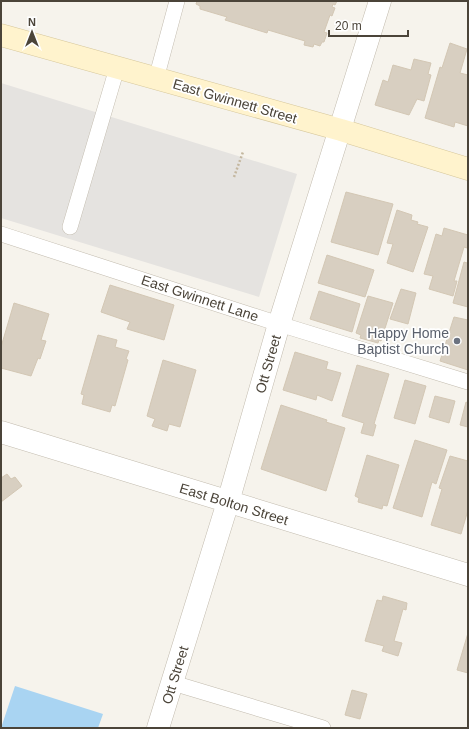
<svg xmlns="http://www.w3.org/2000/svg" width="469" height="729" viewBox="0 0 469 729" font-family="Arial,sans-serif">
<rect width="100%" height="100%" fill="#f6f3ec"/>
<path fill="#e5e3e0" d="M 1,83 L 297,174 L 259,297 L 1,218 Z"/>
<path fill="#a9d4f2" d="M 15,686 L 103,714 L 98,728 L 1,728 Z"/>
<path fill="#d8cfc1" stroke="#d3c7b4" d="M 197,1 L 337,1 L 335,5 L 333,4 L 332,7 L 335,8 L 332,16 L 330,15 L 324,32 L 327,33 L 324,42 L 322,42 L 320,46 L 314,44 L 313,47 L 304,45 L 305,41 L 268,30 L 267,33 L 225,20 L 227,17 L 200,9 L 200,6 L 196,4 Z
M 450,43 L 467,49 L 460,73 L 468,75 L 468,126 L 455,122 L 454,127 L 425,118 L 440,67 L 442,68 Z
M 414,59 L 431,63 L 428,74 L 431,75 L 424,101 L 417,99 L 409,115 L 375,105 L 383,80 L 388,82 L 393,65 L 411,70 Z
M 346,192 L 393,204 L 378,255 L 331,242 Z
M 397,210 L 412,215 L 411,220 L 418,222 L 417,224 L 428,227 L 413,272 L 387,263 L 393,244 L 387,243 Z
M 444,228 L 468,235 L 468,245 L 467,248 L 464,247 L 454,281 L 457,281 L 453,296 L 429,289 L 433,276 L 424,274 L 436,234 L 442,236 Z
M 327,255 L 374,270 L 365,297 L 318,283 Z
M 468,260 L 468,307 L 453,303 L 464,262 L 467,263 Z
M 110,285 L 174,305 L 164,340 L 127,329 L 130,322 L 101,312 Z
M 401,289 L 416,293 L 408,324 L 390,319 Z
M 319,291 L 360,304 L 352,332 L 310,319 Z
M 368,296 L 393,303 L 381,341 L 379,340 L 378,343 L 360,338 L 361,335 L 356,333 Z
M 14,303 L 49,314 L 41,340 L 46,341 L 40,359 L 38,358 L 31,376 L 1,368 L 1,347 Z
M 454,317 L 468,320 L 468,370 L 440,361 Z
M 98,335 L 117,340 L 115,347 L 129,351 L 126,359 L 128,360 L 115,406 L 112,405 L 110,412 L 82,404 L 84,395 L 81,394 Z
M 295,352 L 328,362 L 326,369 L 341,373 L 332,401 L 317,395 L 316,400 L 283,390 Z
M 163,360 L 196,370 L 180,427 L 169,424 L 167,431 L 152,426 L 155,419 L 147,416 Z
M 357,365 L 389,374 L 374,424 L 376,425 L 373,436 L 361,433 L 364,423 L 342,416 Z
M 405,380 L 426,386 L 415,424 L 394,418 Z
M 435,396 L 455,401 L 449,423 L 429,417 Z
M 466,402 L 468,403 L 468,427 L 460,425 Z
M 281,405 L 327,420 L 326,422 L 345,428 L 326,491 L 261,469 Z
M 415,440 L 447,450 L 436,484 L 432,482 L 422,517 L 393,508 Z
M 367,455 L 399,465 L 387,506 L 383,505 L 382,509 L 358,502 L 359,498 L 355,496 Z
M 450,456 L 468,461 L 468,510 L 461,534 L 431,525 L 442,489 L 439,488 Z
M 7,474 L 11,479 L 15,477 L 22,486 L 1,502 L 1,478 Z
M 383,596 L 407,603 L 406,610 L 403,609 L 394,641 L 402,643 L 398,656 L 382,651 L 384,646 L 365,641 L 377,600 L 382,601 Z
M 468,633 L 468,673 L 457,670 Z
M 352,690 L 367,694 L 360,719 L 345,715 Z"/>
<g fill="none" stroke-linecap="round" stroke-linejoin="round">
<defs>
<path id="lane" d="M 156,79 L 177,1
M 70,227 L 117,68
M 1,234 L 279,324 L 468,382
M 173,683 L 323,728"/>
<path id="street" d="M 1,432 L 468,575
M 158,728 L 228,502 L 279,324 L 380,1"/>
<path id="secondary" d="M 1,35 L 341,130 L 468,169"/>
</defs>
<use href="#lane" stroke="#c2bbae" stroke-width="16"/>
<use href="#street" stroke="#c2bbae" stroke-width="23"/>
<use href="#secondary" stroke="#d6c79b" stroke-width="23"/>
<path stroke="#c4b79f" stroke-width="2.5" stroke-dasharray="2 2" stroke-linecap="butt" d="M 234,177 L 243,152"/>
<use href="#lane" stroke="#fff" stroke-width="15"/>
<use href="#street" stroke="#fff" stroke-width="22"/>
<use href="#secondary" stroke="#fff3cd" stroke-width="22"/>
</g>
<circle fill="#6b7280" stroke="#fff" stroke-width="1.5" cx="457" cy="341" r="4"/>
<g text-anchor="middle" stroke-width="3.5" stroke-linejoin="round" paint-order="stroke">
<g font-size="14" fill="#4b4439" stroke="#fff">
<text transform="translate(235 101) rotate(16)" y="5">East Gwinnett Street</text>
<text transform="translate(200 298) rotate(18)" y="5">East Gwinnett Lane</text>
<text transform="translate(268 364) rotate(-74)" y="5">Ott Street</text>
<text transform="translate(234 504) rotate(17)" y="5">East Bolton Street</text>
<text transform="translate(175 675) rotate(-73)" y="5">Ott Street</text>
</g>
<g font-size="14" fill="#5b616d" stroke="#fff" text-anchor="end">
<text x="449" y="338">Happy Home<tspan x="449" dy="16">Baptist Church</tspan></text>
</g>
</g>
<rect width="469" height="729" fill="none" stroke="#4b4439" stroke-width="4"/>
<g transform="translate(32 32)" stroke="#ffffff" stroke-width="3" paint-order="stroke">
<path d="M0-3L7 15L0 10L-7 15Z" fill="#4b4439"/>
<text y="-6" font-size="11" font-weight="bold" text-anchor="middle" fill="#4b4439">N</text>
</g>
<path d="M329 30v6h79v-6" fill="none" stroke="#4b4439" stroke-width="2"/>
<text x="335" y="30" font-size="12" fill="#4b4439" stroke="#ffffff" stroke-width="3" paint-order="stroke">20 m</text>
</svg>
